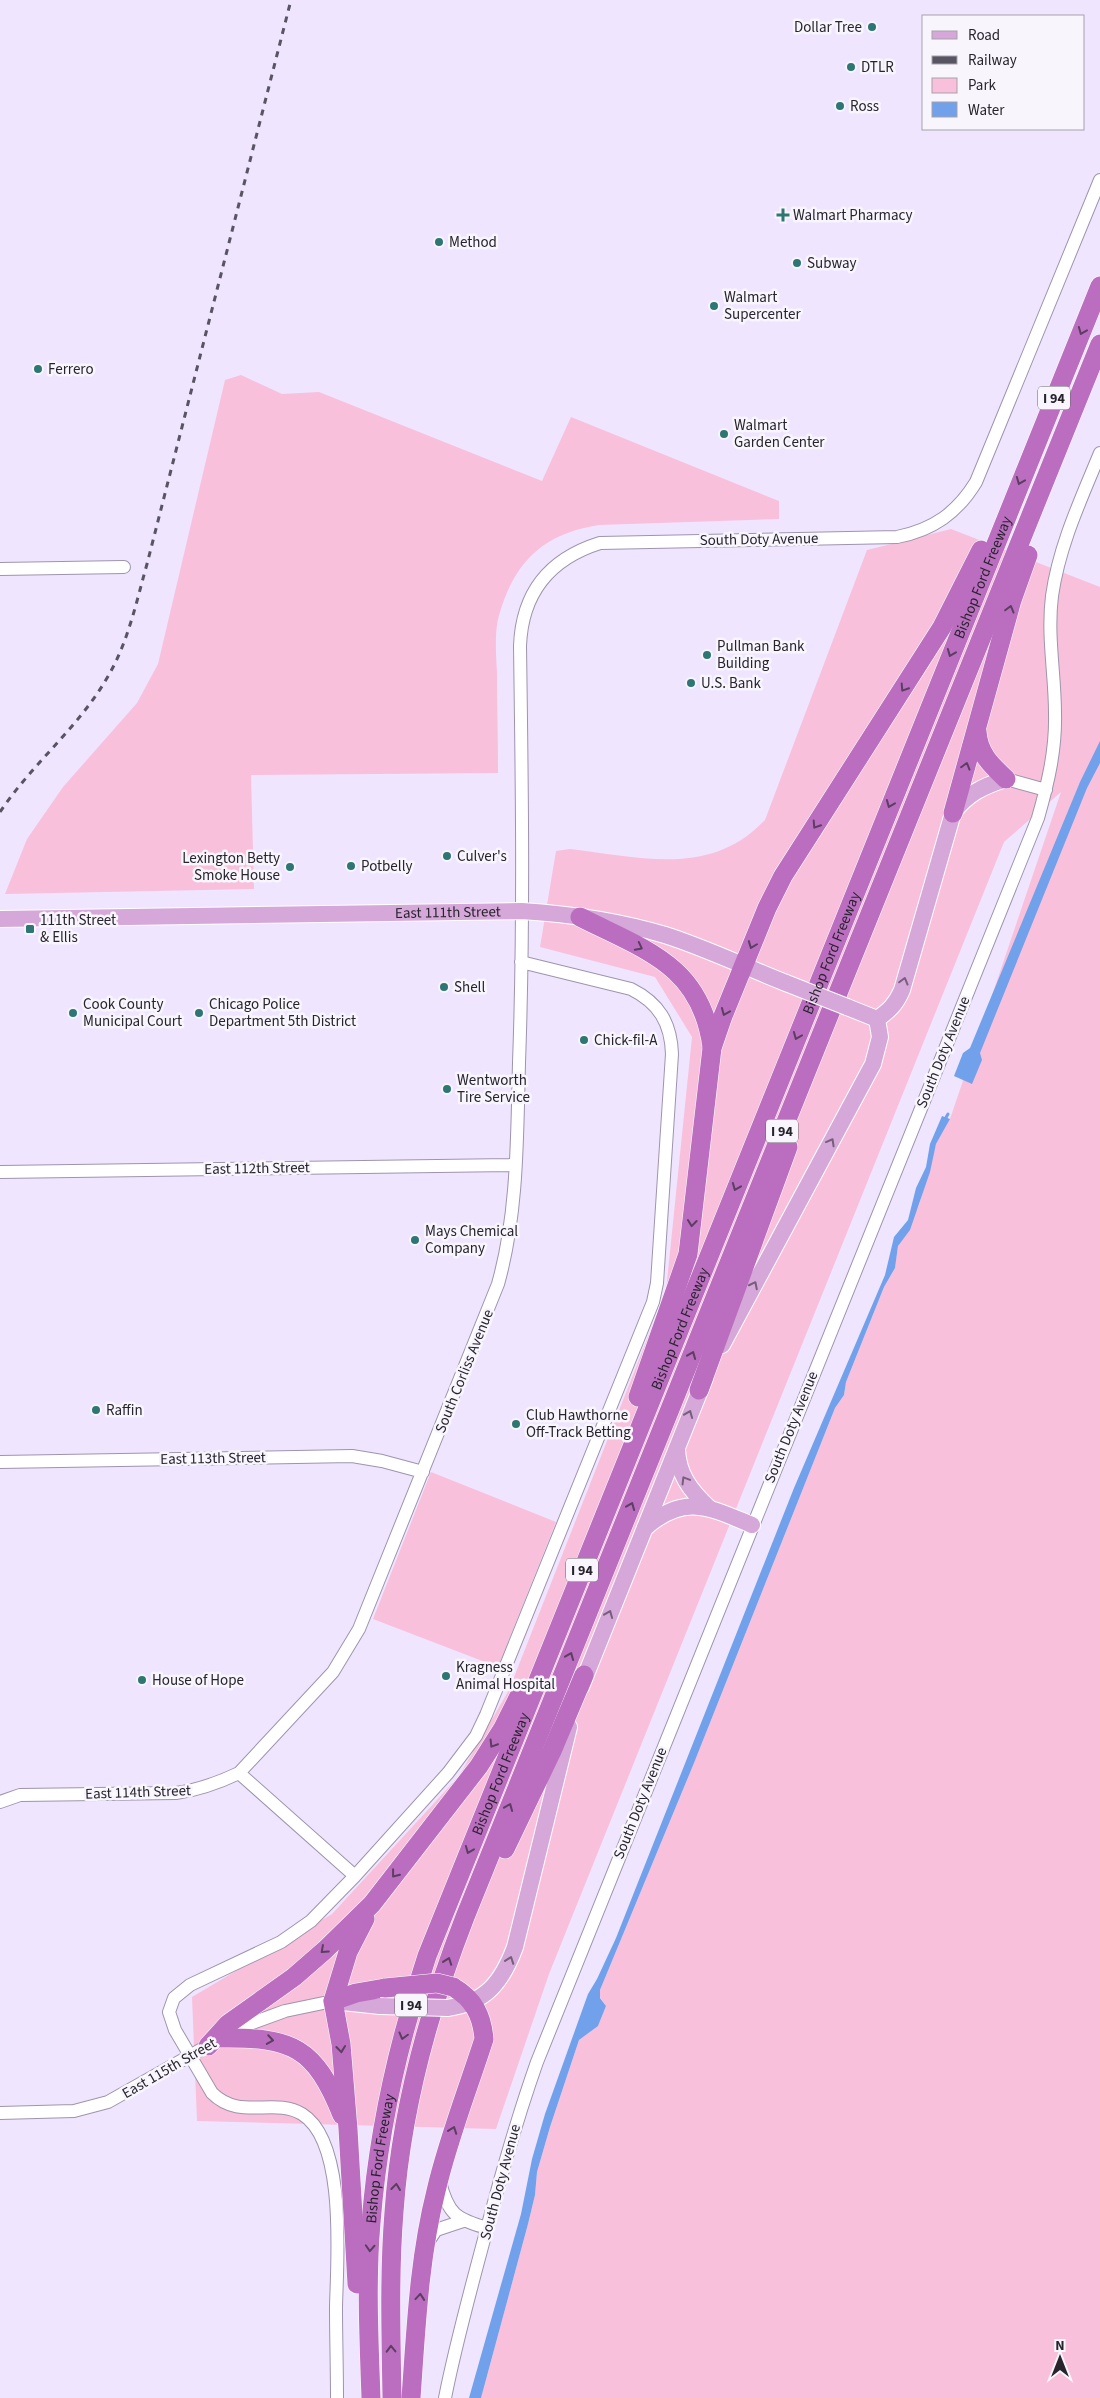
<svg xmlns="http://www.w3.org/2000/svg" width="1100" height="2398" viewBox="0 0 1100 2398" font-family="'Source Sans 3',sans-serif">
<rect width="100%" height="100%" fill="#efe5ff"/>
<path fill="#f9c0dc" d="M 241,375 L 282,394 L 319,392 L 542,481 L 571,417 L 779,501 L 779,519 L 599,525 C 546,533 516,559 500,612 C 494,630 496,654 497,673 C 497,706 498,739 498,773 L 251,775 L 254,889 L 5,894 L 27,839 L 63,787 L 137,703 L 158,664 L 225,380 Z
M 951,529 L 1100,587 L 1100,2398 L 481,2398 L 528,2224 L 535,2195 L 537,2172 L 550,2127 L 579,2040 L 598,2026 L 606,2006 L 600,1997 L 600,1990 L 694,1763 L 835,1408 L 844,1395 L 846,1382 L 884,1287 L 895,1268 L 898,1246 L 919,1205 L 936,1144 L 950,1119 L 1061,792 L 1004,842 L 549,1974 L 496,2129 L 197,2121 L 192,1997 L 332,1914 L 459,1776 L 509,1690 L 666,1291 L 692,1037 L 655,977 L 540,947 L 556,851 L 570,849 C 640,857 710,878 765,820 L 867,550 Z
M 431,1472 L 556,1522 L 498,1667 L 373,1619 Z"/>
<path fill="#71a1eb" d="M 1100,741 L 1100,763 L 1087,788 L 980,1053 L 982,1060 L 972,1084 L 954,1076 L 963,1053 L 970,1048 L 1080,782 Z
M 942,1116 L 950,1119 L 936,1144 L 930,1172 L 910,1230 L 898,1246 L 895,1268 L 884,1287 L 846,1382 L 844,1395 L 835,1408 L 694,1763 L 600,1990 L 600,1998 L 606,2006 L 598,2026 L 579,2040 L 550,2127 L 537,2172 L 535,2195 L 528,2224 L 481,2398 L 469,2398 L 521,2214 L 532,2159 L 545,2114 L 588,1994 L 597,1979 L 616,1938 L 794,1488 L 885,1275 L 894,1237 L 908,1220 L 916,1188 L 926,1167 L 930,1144 Z"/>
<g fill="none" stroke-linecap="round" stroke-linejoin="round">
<path stroke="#71a1eb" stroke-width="3" d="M 944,1121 L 948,1114"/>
<defs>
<path id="minor" d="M 0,569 L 124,567
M 1006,779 L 1046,790
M 0,1172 L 515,1165
M 0,1462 L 352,1456 L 382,1461 L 423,1472
M 239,1773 L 355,1876
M 0,1802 L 20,1795 L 176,1793 C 199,1790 218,1783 239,1773 L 333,1672 L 359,1629 L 498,1284 C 518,1213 517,1136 519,1063 C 524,924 522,785 520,646 C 522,593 549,559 600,543 L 897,537 C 933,530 957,513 976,482 L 1100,180
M 0,2113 L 74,2111 L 108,2102 L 241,2027 L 285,2011 L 333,2001
M 440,2182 C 448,2214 456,2219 487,2228
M 428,2242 L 436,2230 L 463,2221
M 337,2398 C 337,2367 336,2337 336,2307 C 337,2260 347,2142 302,2114 C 274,2097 240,2121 212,2093 L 175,2030 L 169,2012 L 174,1998 L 190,1985 L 281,1942 L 311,1921 L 355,1876 L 448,1773 L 476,1736 L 486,1715 L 653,1302 L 657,1283 L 672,1054 C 671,1023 659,1003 631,989 L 521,962
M 445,2398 C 454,2352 466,2307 478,2262 C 496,2194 514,2127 537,2062 L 1038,818 C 1048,783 1056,750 1055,713 C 1055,674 1047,636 1052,596 C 1059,546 1081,499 1100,453"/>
<g id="major">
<path id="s1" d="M 0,919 L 522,911 C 570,914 618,921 665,935 C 706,948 745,967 786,983"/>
<path d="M 847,1007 L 877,1019"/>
<path d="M 877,1019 C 889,1011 896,1004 902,990 L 953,813 C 967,794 983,786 1006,779"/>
<path d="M 722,1345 L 873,1064 L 880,1037 L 877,1019"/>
<path d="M 677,1449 C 678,1474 690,1490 708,1507"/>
<path d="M 645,1528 C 684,1493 709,1507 752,1525"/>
<path d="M 581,1687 L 705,1378"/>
<path d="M 333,2001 L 380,2006"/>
<path d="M 447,2008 C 486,2003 502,1982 515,1947 L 569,1727"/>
</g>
<g id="highway">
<path d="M 977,731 C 978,753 991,765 1006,779"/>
<path d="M 953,813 L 1012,600 L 1028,555"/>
<path d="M 580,917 C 645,950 701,965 712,1047"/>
<path d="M 699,1390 L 788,1147"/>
<path d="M 638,1397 L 688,1254 L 712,1048 L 723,1016 L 767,908 L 783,876 L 942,627 L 981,550"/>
<path d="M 505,1849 L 552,1751 L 584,1675"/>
<path d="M 333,2001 L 356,1993 L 385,1988"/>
<path d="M 221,2038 C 292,2037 315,2047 342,2115"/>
<path d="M 208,2046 L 228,2024 L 294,1977 L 325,1950 L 372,1904 L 479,1766 L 503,1728 L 519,1696"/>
<path d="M 357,2284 L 348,2129 L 341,2044 L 333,2001 L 348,1952 L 365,1919"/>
<path id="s2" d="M 371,2398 C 369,2340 366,2281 371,2223 C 378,2132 398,2043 427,1956 L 1100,286"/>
<path d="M 392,2398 C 391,2336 389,2274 394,2212 C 401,2110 428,2012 465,1917 L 1100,344"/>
<path d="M 411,2398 C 416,2329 419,2258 436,2191 C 448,2139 468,2089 484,2039 C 482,2016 474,1999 453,1987"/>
</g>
</defs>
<use href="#minor" stroke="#9e94ac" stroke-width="14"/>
<use href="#major" stroke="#fff" stroke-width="18"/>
<use href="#highway" stroke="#fff" stroke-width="20"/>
<use href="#minor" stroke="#fff" stroke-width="12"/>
<use href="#major" stroke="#d6a8d9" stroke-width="16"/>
<use href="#highway" stroke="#bb6ebf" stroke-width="19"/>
<path stroke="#595462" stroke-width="3" stroke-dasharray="6 6" stroke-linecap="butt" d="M 0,812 C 32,764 78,728 107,678 C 128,643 136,603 147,564 L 291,0"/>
<defs>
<path id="major-bridge" d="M 786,983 L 847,1007
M 380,2006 L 447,2008"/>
<path id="highway-bridge" d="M 385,1988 L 437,1983 L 453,1987"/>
</defs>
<use href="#major-bridge" stroke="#fff" stroke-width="18" stroke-linecap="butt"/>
<use href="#highway-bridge" stroke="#fff" stroke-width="20" stroke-linecap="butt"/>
<use href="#major-bridge" stroke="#d6a8d9" stroke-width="16"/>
<use href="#highway-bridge" stroke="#bb6ebf" stroke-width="19"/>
</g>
<defs><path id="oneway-chevron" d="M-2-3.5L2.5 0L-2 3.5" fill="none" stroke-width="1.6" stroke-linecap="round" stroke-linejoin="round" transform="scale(1.25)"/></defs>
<g stroke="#5b3e61">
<use href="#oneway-chevron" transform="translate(1082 331) rotate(112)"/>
<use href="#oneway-chevron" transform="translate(1020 481) rotate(112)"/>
<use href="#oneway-chevron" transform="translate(1010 609) rotate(-75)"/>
<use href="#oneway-chevron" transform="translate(951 653) rotate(112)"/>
<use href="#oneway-chevron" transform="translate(904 688) rotate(123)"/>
<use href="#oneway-chevron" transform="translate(966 766) rotate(-74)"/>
<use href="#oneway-chevron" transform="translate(890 804) rotate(112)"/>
<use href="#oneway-chevron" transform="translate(816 825) rotate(123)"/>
<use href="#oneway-chevron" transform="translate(752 945) rotate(111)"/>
<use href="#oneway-chevron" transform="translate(639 947) rotate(27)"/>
<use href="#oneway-chevron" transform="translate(725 1012) rotate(113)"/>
<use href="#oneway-chevron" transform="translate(797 1036) rotate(112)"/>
<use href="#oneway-chevron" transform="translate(736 1187) rotate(112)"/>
<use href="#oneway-chevron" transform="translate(692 1223) rotate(96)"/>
<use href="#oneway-chevron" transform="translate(692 1355) rotate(-68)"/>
<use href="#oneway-chevron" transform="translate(631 1506) rotate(-68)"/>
<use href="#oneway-chevron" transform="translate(570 1656) rotate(-68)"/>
<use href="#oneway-chevron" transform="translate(493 1744) rotate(122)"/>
<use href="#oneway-chevron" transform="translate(509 1807) rotate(-68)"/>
<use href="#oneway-chevron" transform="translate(469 1850) rotate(112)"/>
<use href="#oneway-chevron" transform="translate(395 1874) rotate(128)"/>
<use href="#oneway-chevron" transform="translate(324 1950) rotate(138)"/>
<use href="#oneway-chevron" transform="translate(448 1961) rotate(-70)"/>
<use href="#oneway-chevron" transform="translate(403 2036) rotate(105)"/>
<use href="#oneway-chevron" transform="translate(270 2040) rotate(9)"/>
<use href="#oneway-chevron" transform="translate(341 2049) rotate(84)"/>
<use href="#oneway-chevron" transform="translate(453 2130) rotate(-70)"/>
<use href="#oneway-chevron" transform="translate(396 2187) rotate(-83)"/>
<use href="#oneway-chevron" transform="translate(370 2248) rotate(93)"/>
<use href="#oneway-chevron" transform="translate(420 2297) rotate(-85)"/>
<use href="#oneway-chevron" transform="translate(391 2349) rotate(-91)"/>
</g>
<g stroke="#765f7b">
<use href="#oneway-chevron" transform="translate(904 981) rotate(-75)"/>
<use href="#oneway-chevron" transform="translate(831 1142) rotate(-61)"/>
<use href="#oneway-chevron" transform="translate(754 1285) rotate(-63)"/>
<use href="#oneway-chevron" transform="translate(689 1414) rotate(-68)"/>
<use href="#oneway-chevron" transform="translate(685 1480) rotate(-121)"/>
<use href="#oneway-chevron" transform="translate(609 1614) rotate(-68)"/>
<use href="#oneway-chevron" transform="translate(510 1960) rotate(-70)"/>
</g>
<g fill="#2d7674" stroke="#f8f6fc" stroke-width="2">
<circle cx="872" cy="27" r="5"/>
<circle cx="851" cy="67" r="5"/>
<circle cx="840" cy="106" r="5"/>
<path d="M780.5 207.5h5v5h5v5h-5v5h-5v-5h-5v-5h5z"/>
<circle cx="439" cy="242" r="5"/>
<circle cx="797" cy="263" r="5"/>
<circle cx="714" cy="306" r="5"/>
<circle cx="38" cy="369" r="5"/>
<circle cx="724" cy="434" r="5"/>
<circle cx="707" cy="655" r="5"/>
<circle cx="691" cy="683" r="5"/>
<circle cx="447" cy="856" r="5"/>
<circle cx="351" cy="866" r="5"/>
<circle cx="290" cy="867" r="5"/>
<rect x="25" y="924" width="10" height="10" rx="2.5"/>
<circle cx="444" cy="987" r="5"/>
<circle cx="73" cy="1013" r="5"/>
<circle cx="199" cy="1013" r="5"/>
<circle cx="584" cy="1040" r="5"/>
<circle cx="447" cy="1089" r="5"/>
<circle cx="415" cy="1240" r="5"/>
<circle cx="96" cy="1410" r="5"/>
<circle cx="516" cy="1424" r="5"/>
<circle cx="446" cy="1676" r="5"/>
<circle cx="142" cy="1680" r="5"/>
</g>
<g text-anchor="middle" stroke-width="5" stroke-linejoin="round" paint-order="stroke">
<g fill="#f8f6fc" stroke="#66636c" stroke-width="1">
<rect x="1038" y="386.5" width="32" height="23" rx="4"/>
<rect x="766" y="1119.5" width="32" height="23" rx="4"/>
<rect x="566" y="1558.5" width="32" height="23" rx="4"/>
<rect x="395" y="1993.5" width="32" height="23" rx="4"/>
</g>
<g font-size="14" font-weight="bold" fill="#28242e">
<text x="1054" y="403">I 94</text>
<text x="782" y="1136">I 94</text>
<text x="582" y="1575">I 94</text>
<text x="411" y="2010">I 94</text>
</g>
<g font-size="15" fill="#28242e" stroke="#f8f6fc" text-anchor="start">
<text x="862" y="32" text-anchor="end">Dollar Tree</text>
<text x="861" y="72">DTLR</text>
<text x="850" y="111">Ross</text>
<text x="793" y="220">Walmart Pharmacy</text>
<text x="449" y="247">Method</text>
<text x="807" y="268">Subway</text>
<text x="724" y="302">Walmart<tspan x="724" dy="17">Supercenter</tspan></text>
<text x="48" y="374">Ferrero</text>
<text x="734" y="430">Walmart<tspan x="734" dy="17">Garden Center</tspan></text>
<text x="717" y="651">Pullman Bank<tspan x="717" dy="17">Building</tspan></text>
<text x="701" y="688">U.S. Bank</text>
<text x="457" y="861">Culver's</text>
<text x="280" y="863" text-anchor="end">Lexington Betty<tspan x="280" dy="17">Smoke House</tspan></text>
<text x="361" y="871">Potbelly</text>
<text x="40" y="925">111th Street<tspan x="40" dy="17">&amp; Ellis</tspan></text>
<text x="454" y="992">Shell</text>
<text x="83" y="1009">Cook County<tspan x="83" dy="17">Municipal Court</tspan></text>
<text x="209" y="1009">Chicago Police<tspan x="209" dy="17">Department 5th District</tspan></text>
<text x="594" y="1045">Chick-fil-A</text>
<text x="457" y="1085">Wentworth<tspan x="457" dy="17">Tire Service</tspan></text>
<text x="425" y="1236">Mays Chemical<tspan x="425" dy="17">Company</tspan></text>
<text x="106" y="1415">Raffin</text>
<text x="526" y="1420">Club Hawthorne<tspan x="526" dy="17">Off-Track Betting</tspan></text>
<text x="456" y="1672">Kragness<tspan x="456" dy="17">Animal Hospital</tspan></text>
<text x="152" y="1685">House of Hope</text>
</g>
<g font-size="15" fill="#28242e" stroke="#f8f6fc">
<text transform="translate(759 539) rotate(-1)" y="5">South Doty Avenue</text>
<text dy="5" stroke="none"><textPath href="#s2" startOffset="1935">Bishop Ford Freeway</textPath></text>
<text dy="5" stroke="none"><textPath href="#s1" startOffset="448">East 111th Street</textPath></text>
<text dy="5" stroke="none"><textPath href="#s2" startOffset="1530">Bishop Ford Freeway</textPath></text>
<text transform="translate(943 1052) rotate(-68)" y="5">South Doty Avenue</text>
<text transform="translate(257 1168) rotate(-1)" y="5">East 112th Street</text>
<text dy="5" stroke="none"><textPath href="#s2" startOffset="1125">Bishop Ford Freeway</textPath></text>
<text transform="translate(464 1371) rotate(-68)" y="5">South Corliss Avenue</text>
<text transform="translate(791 1427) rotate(-68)" y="5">South Doty Avenue</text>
<text transform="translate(213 1458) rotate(-1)" y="5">East 113th Street</text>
<text dy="5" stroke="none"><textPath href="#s2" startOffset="645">Bishop Ford Freeway</textPath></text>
<text transform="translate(138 1792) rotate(-2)" y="5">East 114th Street</text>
<text transform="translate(640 1803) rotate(-68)" y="5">South Doty Avenue</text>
<text transform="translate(169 2068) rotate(-30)" y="5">East 115th Street</text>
<text dy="5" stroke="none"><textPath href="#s2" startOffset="240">Bishop Ford Freeway</textPath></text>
<text transform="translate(500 2182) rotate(-75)" y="5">South Doty Avenue</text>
</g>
</g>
<rect x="922" y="15" width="162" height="115" fill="#f8f6fc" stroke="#a5a2aa"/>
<rect x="932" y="31" width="25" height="8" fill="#d6a8d9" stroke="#a5a2aa"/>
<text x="968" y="40" font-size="15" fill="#28242e">Road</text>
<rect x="932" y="56" width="25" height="8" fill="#595462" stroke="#a5a2aa"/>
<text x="968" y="65" font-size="15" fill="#28242e">Railway</text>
<rect x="932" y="78" width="25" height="15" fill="#f9c0dc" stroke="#a5a2aa"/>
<text x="968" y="90" font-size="15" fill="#28242e">Park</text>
<rect x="932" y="102" width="25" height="15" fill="#71a1eb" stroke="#a5a2aa"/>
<text x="968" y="115" font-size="15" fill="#28242e">Water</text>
<g transform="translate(1060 2358)" stroke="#f8f6fc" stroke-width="4" paint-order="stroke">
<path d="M0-4L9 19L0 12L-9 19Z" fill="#28242e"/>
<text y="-8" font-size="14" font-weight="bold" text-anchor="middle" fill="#28242e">N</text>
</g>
</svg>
